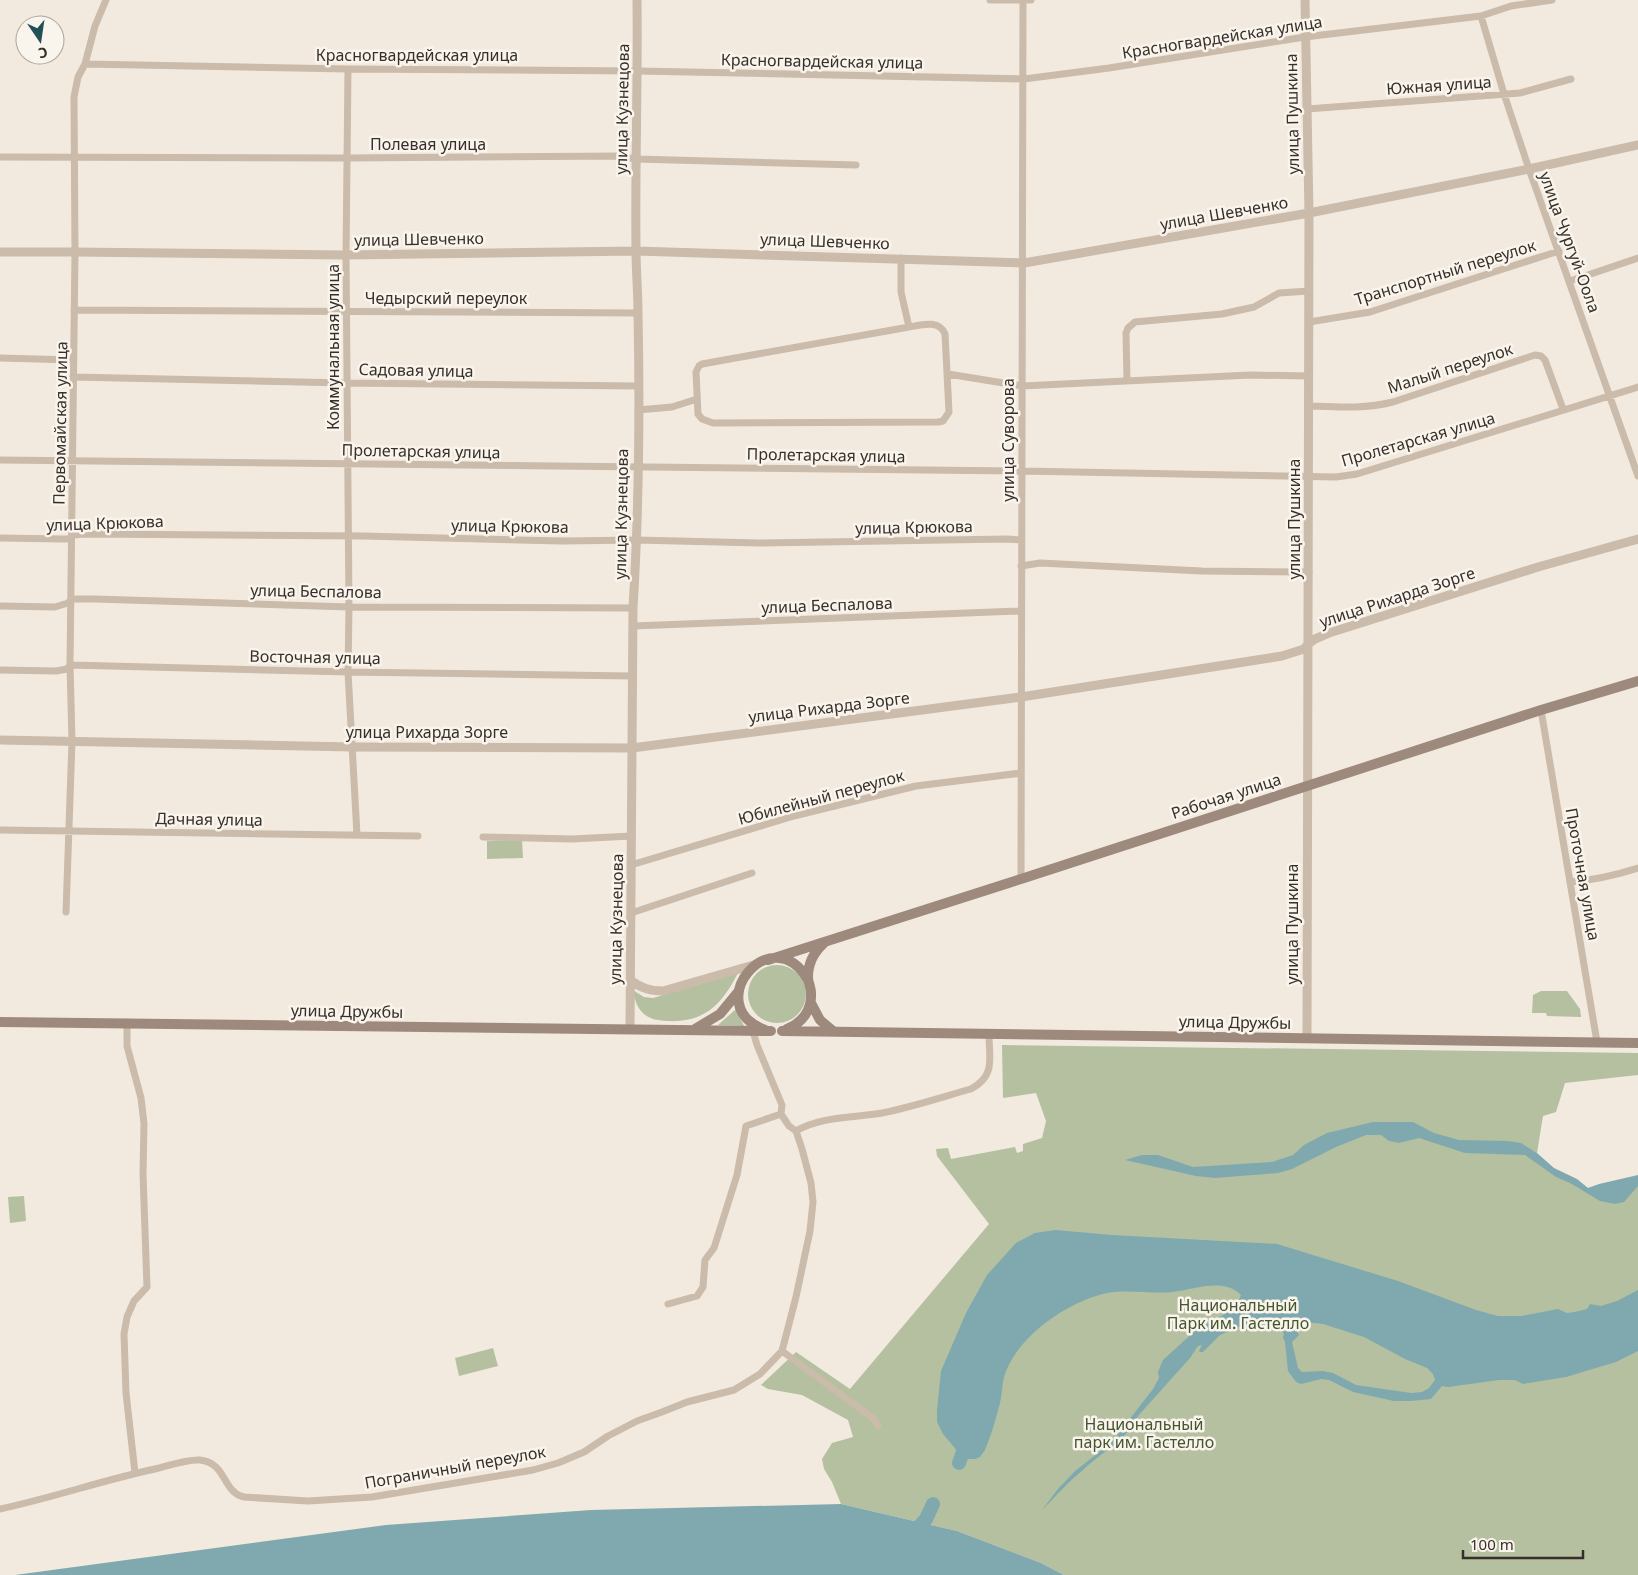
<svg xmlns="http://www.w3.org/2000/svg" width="1638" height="1575" viewBox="0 0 1638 1575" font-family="'Noto Sans',sans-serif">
<rect width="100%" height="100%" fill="#f2eadf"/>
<path fill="#b4c0a0" d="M 522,840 L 523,858 L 487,859 L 487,841 Z
M748 994a29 29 0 1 1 58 0a29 29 0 1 1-58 0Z
M 738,973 C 722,1004 705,1023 667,1021 C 658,1020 650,1020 643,1013 C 636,1007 635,997 631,989 L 644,997 L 653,998 Z
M 1541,991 L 1567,991 L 1580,1009 L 1581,1017 L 1547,1016 L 1546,1013 L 1532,1013 L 1533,995 Z
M 736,1009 L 744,1026 L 718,1025 Z
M 1002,1045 L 1638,1053 L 1638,1075 L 1565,1083 L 1556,1112 L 1543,1116 L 1537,1153 L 1532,1150 L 1531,1154 L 1580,1189 L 1638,1181 L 1638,1575 L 1064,1575 L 1041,1563 L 957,1531 L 841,1504 L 832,1482 L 824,1469 L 822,1459 L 832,1443 L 853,1437 L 848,1420 L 802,1395 L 768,1389 L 761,1385 L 796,1352 L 850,1389 L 989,1224 L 937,1156 L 936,1149 L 948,1148 L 951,1159 L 1015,1147 L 1017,1153 L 1023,1151 L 1023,1144 L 1042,1138 L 1046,1121 L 1036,1093 L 1003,1098 Z
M 24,1196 L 26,1221 L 10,1223 L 8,1197 Z
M 493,1348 L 498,1366 L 459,1376 L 455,1358 Z"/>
<path fill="#7fa9ae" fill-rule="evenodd" d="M 1373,1122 L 1413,1122 L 1434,1133 L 1459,1140 L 1508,1141 L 1521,1143 L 1537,1153 L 1554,1168 L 1577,1179 L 1588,1188 L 1599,1184 L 1638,1175 L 1638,1186 L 1624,1202 L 1615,1204 L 1600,1201 L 1570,1183 L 1556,1177 L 1525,1155 L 1465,1153 L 1419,1138 L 1399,1143 L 1389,1141 L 1381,1135 L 1366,1135 L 1336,1147 L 1292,1169 L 1278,1173 L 1215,1178 L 1196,1176 L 1125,1160 L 1142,1155 L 1158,1155 L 1193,1167 L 1272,1162 L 1293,1155 L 1304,1145 L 1327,1133 Z
M 1055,1230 L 1112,1235 L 1277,1244 L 1398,1281 L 1476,1310 L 1498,1316 L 1522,1316 L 1558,1309 L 1567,1313 L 1575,1312 L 1587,1309 L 1590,1304 L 1601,1306 L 1617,1301 L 1638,1290 L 1638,1351 L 1616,1362 L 1566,1377 L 1523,1384 L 1515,1380 L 1499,1380 L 1448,1387 L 1442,1386 L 1431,1399 L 1411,1401 L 1394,1401 L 1353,1392 L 1329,1380 L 1321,1379 L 1301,1384 L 1296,1382 L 1288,1371 L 1285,1342 L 1283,1338 L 1284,1334 C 1279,1328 1276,1325 1269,1328 L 1262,1324 L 1241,1326 L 1220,1335 L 1203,1352 L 1200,1352 L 1199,1351 L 1202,1345 L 1198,1346 L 1190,1358 L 1138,1416 C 1128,1439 1102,1452 1084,1469 C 1069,1481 1056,1496 1042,1510 L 1058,1489 L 1075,1471 L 1111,1443 L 1153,1389 L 1159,1378 L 1158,1372 L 1163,1360 L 1196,1330 L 1232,1310 L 1238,1303 L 1241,1295 C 1223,1277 1194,1290 1172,1292 C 1150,1294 1128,1289 1107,1293 C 1068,1301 1015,1338 1004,1377 C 1002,1385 1002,1394 1000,1403 C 996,1419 991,1435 985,1450 L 980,1457 L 975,1459 L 967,1459 L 960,1454 L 943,1434 L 937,1422 L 937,1410 L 941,1371 L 966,1313 L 987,1275 L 1016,1243 L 1035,1233 ZM 1297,1321 L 1323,1324 L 1364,1337 L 1405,1359 L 1427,1368 L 1433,1374 L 1435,1380 L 1429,1388 L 1422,1392 L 1411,1393 L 1356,1385 L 1333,1373 L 1323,1371 L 1302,1372 L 1298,1368 L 1292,1342 L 1299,1335 L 1295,1328 L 1285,1323 Z
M 841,1504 L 957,1531 L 1041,1563 L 1064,1575 L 15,1575 L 386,1525 L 591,1510 Z"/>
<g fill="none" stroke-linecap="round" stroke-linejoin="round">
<path stroke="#7fa9ae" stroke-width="14" d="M 959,1463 L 968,1438
M 910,1537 L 926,1519 L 933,1504"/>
<path stroke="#cabbab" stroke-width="7" d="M 990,0 L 1031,0
M 1481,16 L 1504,94 L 1529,169 L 1638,476
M 85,64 L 348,69 L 638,71 L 1024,79 L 1109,68 L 1305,37 L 1481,16 L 1511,6 L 1552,0
M 348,69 L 346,255 L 349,607 L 348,672 L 357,835
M 1307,109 L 1520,93 L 1571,79
M 0,157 L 346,158 L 619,156 L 636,159 L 856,165
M 901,258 L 901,292 L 909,327 L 702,364 L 699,366 L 696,372 L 698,414 L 702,419 L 713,423 L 938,422 L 943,421 L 949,412 L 945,334 C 939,319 921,325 909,327
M 1570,281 L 1638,258
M 74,310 L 638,313
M 1309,322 L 1370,312 L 1559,251
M 0,358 L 74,360
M 948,374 L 1022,386 L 1250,375 L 1308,376
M 73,377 L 346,383 L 638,386
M 1127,381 L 1126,333 L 1128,328 L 1135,322 L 1222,314 L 1254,307 L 1279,293 L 1309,291
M 1309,406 C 1337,407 1365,409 1393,402 L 1535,355 L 1541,356 L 1545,360 L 1563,409
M 638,410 L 672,407 L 697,399
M 0,460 L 1022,471 L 1336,477 L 1357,474 L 1638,387
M 0,538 L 62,539 L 69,539 L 73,535 L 86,534 L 363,536 L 562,541 L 637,540 L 759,543 L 1007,539 L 1021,540
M 1021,566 L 1040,563 L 1202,571 L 1309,572
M 0,606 L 55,607 L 68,603 L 72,599 L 95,599 L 349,607 L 633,608
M 633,626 L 1021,611
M 0,670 L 56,671 L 67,669 L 70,665 L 348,672 L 633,676
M 1541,710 L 1597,1042
M 0,830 L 418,836
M 483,837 L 572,839 L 632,836
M 631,865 L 794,816 L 916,786 L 1021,773
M 1021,879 L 1023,0
M 1570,882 C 1594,880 1616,875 1638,868
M 66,912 L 72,741 L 70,665 L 75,252 L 74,97 L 78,77 L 85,64 L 95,26 L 106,0
M 631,913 L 752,873
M 127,1022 L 127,1046 L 141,1098 L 144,1124 L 143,1174 L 147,1287 L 134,1301 L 127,1317 L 124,1334 L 126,1393 L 135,1473
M 752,1028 L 757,1045 L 782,1105 L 781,1114
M 796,1131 C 822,1116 853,1118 882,1113 C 912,1107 942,1097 971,1089 C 996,1075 989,1059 989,1034
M 668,1304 L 697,1296 L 703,1287 L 705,1260 L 714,1248 L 737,1175 L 746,1126 L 781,1114
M 782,1351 L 874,1419 L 878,1426
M 0,1509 C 52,1498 103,1480 155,1469 C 168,1466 186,1459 200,1460 C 227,1463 222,1492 244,1497 L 308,1501 L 372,1497 L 533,1470 L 558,1463 L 584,1452 L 608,1436 L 637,1421 L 662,1412 L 687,1402 L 734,1390 L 760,1374 L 782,1351 L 796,1297 L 810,1231 L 813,1202 L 811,1183 L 802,1149 L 796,1131 L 789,1126 L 781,1114"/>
<path stroke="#cabbab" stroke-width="9" d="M 1305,0 L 1309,213 L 1307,1038
M 0,252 L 75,252 L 346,255 L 636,251 L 1024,263 L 1309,213 L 1529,169 L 1638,145
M 0,740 L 352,747 L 632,748 L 1021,697 L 1282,656 L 1304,649 L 1308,644 L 1315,639 L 1329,633 L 1538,567 L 1638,539
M 630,980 C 641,988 650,991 663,991 L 757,964
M 630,1029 L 633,608 C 639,510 640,411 638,313 C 638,292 636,271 636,249 C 635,166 638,83 637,0"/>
<path stroke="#9d8a7d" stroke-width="10" d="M 768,960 L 1021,879 L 1541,710 L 1638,681
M 811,1003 L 820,1020 L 833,1031
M 0,1022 L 771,1031
M 695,1029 L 720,1014 L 739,991
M 787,1029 C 802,1023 812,1010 811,993 C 811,987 808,983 808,977 C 808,963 814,952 824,943
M 765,1030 C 699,1005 772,917 808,980
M 782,1031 L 1638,1043"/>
</g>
<g text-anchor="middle" stroke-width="5" stroke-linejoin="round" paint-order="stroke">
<g font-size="16" fill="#382f2a" stroke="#f9f4ec">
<text transform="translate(1222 37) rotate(-9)" y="6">Красногвардейская улица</text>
<text x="417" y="61">Красногвардейская улица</text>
<text transform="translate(822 61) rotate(1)" y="6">Красногвардейская улица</text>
<text transform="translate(1439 85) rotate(-4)" y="6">Южная улица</text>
<text transform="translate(622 109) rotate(-89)" y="6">улица Кузнецова</text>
<text transform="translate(1292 114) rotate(-91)" y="6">улица Пушкина</text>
<text x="428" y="150">Полевая улица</text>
<text transform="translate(1224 213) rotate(-10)" y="6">улица Шевченко</text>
<text transform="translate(419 239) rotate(-1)" y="6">улица Шевченко</text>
<text transform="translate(825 241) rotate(2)" y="6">улица Шевченко</text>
<text transform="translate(1570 242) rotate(70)" y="6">улица Чургуй-Оола</text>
<text transform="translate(1445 272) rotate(-17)" y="6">Транспортный переулок</text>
<text x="446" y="304">Чедырский переулок</text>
<text transform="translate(333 347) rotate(-90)" y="6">Коммунальная улица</text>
<text transform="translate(1450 368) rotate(-18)" y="6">Малый переулок</text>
<text transform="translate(416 370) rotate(1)" y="6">Садовая улица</text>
<text transform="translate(60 423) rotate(-89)" y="6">Первомайская улица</text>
<text transform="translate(1418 439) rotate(-16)" y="6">Пролетарская улица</text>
<text transform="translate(1008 440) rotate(-90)" y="6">улица Суворова</text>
<text transform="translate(421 451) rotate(1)" y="6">Пролетарская улица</text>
<text transform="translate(826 455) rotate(1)" y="6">Пролетарская улица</text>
<text transform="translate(621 514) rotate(-89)" y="6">улица Кузнецова</text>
<text transform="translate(1294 519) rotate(-90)" y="6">улица Пушкина</text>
<text transform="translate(105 523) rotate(-2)" y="6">улица Крюкова</text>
<text transform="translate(510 526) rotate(1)" y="6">улица Крюкова</text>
<text transform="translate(914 527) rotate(-1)" y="6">улица Крюкова</text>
<text transform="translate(316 591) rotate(1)" y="6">улица Беспалова</text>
<text transform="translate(1397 597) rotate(-18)" y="6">улица Рихарда Зорге</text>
<text transform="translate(827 605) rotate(-2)" y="6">улица Беспалова</text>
<text transform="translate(315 657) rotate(1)" y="6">Восточная улица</text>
<text transform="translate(829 707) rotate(-7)" y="6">улица Рихарда Зорге</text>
<text x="427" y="738">улица Рихарда Зорге</text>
<text transform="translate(1226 796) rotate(-18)" y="6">Рабочая улица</text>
<text transform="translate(821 797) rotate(-15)" y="6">Юбилейный переулок</text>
<text transform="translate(209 819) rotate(1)" y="6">Дачная улица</text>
<text transform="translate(1583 874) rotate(80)" y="6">Проточная улица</text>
<text transform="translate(616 919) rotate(-89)" y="6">улица Кузнецова</text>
<text transform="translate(1292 924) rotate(-90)" y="6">улица Пушкина</text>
<text transform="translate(347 1011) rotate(1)" y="6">улица Дружбы</text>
<text transform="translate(1235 1022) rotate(1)" y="6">улица Дружбы</text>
<text transform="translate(455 1467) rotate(-10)" y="6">Пограничный переулок</text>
</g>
<g font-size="16" fill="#45552f" stroke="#f9f4ec">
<text x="1238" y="1311">Национальный<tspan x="1238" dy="18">Парк им. Гастелло</tspan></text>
<text x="1144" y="1430">Национальный<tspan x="1144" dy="18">парк им. Гастелло</tspan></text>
</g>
</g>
<g transform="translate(40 40) rotate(167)"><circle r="24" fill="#f9f4ec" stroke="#aca59e"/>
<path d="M0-4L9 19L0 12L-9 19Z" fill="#215157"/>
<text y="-8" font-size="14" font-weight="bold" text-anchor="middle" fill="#382f2a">С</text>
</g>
<path d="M1463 1550v8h120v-8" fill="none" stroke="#382f2a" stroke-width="2.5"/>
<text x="1470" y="1550" font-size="15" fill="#382f2a" stroke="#f9f4ec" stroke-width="4" paint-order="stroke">100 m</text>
</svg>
